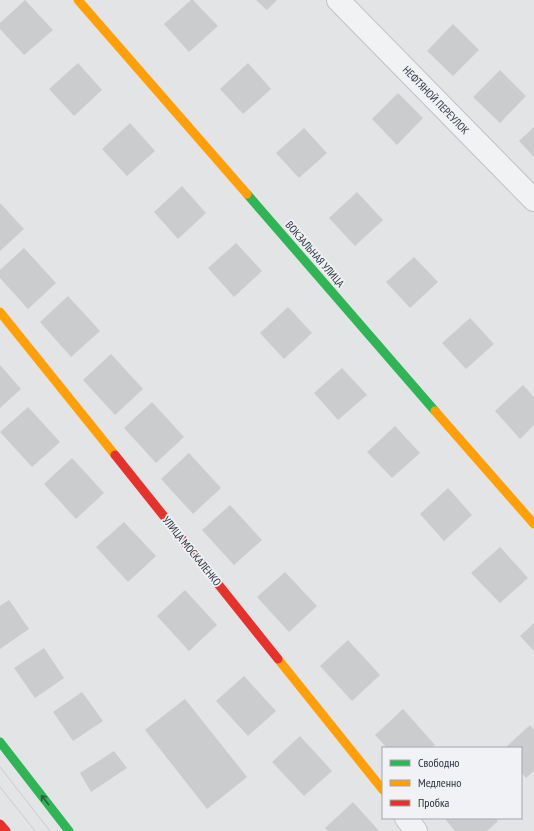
<svg xmlns="http://www.w3.org/2000/svg" width="534" height="831" viewBox="0 0 534 831" font-family="'PT Sans Narrow',sans-serif">
<rect width="100%" height="100%" fill="#e2e4e6"/>
<path fill="#caccce" d="M 25,0 L 53,30 L 24,55 L 0,29 L 0,23 Z
M 191,0 L 193,0 L 218,26 L 189,52 L 164,24 Z
M 256,0 L 277,0 L 267,10 Z
M 453,24 L 479,50 L 453,76 L 427,51 Z
M 78,63 L 102,90 L 74,116 L 49,89 Z
M 248,63 L 271,89 L 243,114 L 220,89 Z
M 500,70 L 526,96 L 500,123 L 473,97 Z
M 398,93 L 423,118 L 397,145 L 372,119 Z
M 130,123 L 155,151 L 127,176 L 102,149 Z
M 534,127 L 534,157 L 519,141 Z
M 304,128 L 327,153 L 299,178 L 276,153 Z
M 182,186 L 206,213 L 178,239 L 154,212 Z
M 357,192 L 383,220 L 355,246 L 329,218 Z
M 0,203 L 24,229 L 0,251 Z
M 236,243 L 262,271 L 234,297 L 208,268 Z
M 24,248 L 56,283 L 28,309 L 0,278 L 0,270 Z
M 414,257 L 438,282 L 410,308 L 386,282 Z
M 68,296 L 100,331 L 71,357 L 40,322 Z
M 288,307 L 312,333 L 284,359 L 260,333 Z
M 470,318 L 494,344 L 466,369 L 442,343 Z
M 111,354 L 143,389 L 115,415 L 83,380 Z
M 0,365 L 21,389 L 0,408 Z
M 342,368 L 367,395 L 338,420 L 314,393 Z
M 523,385 L 534,397 L 534,425 L 520,439 L 495,411 Z
M 152,402 L 184,437 L 156,463 L 124,428 Z
M 28,407 L 60,442 L 32,467 L 0,432 Z
M 395,426 L 420,453 L 392,478 L 367,452 Z
M 189,453 L 221,488 L 193,514 L 161,479 Z
M 72,458 L 104,493 L 76,519 L 44,484 Z
M 448,488 L 472,515 L 444,541 L 420,514 Z
M 230,505 L 262,540 L 234,565 L 202,530 Z
M 124,522 L 156,556 L 128,582 L 96,547 Z
M 500,547 L 528,578 L 500,603 L 471,573 Z
M 285,572 L 317,606 L 289,632 L 257,597 Z
M 185,590 L 217,625 L 189,651 L 157,616 Z
M 9,600 L 29,629 L 0,649 L 0,606 Z
M 534,623 L 534,651 L 520,636 Z
M 348,640 L 380,675 L 352,701 L 320,666 Z
M 44,648 L 64,678 L 35,698 L 14,668 Z
M 244,676 L 276,711 L 248,736 L 216,701 Z
M 82,692 L 103,721 L 73,741 L 53,712 Z
M 185,699 L 247,777 L 207,809 L 145,730 Z
M 403,709 L 435,745 L 431,748 L 387,748 L 375,735 Z
M 530,725 L 534,730 L 534,771 L 526,778 L 521,772 L 521,748 L 505,748 Z
M 300,736 L 332,771 L 304,796 L 272,762 Z
M 114,751 L 127,768 L 91,792 L 80,773 Z
M 353,802 L 379,831 L 328,831 L 325,828 Z
M 448,818 L 495,818 L 498,821 L 487,831 L 455,831 L 446,820 Z"/>
<g fill="none" stroke-linecap="round" stroke-linejoin="round">
<defs>
<path id="street" d="M 338,0 L 534,200
M 406,818 L 416,831"/>
</defs>
<use href="#street" stroke="#c0c2c4" stroke-width="24"/>
<use href="#street" stroke="#f1f2f3" stroke-width="22"/>
<path stroke="#30b455" stroke-width="9" d="M 247,194 L 435,411
M 0,742 L 69,831"/>
<path stroke="#ff9f0a" stroke-width="9" d="M 78,0 L 247,194
M 0,312 L 115,455
M 435,411 L 534,524
M 278,659 L 383,790"/>
<path stroke="#e5322d" stroke-width="9" d="M 115,455 L 278,659
M 0,824 L 6,831"/>
<path stroke="#cacbce" stroke-width="1" d="M 0,767 L 50,831
M 0,787 L 35,831"/>
</g>
<defs><path id="oneway-shaft" d="M-6 0H5M1.5-3L5.5 0L1.5 3" fill="none" stroke-width="1.6" stroke-linecap="round" stroke-linejoin="round"/></defs>
<use stroke="#2d5f45" href="#oneway-shaft" transform="translate(45 800) rotate(-128)"/>
<g text-anchor="middle" stroke-width="3.5" stroke-linejoin="round" paint-order="stroke">
<g font-size="11" fill="#2b313d" stroke="#f0f2f5">
<text transform="translate(436 100) rotate(46)" y="4">НЕФТЯНОЙ ПЕРЕУЛОК</text>
<text transform="translate(315 254) rotate(49)" y="4">ВОКЗАЛЬНАЯ УЛИЦА</text>
<text transform="translate(192 551) rotate(51)" y="4">УЛИЦА МОСКАЛЕНКО</text>
</g>
</g>
<rect x="382" y="747" width="140" height="72" fill="#f0f2f5" stroke="#a1a5ab"/>
<rect x="390" y="760" width="20" height="6" fill="#30b455" stroke="#a1a5ab"/>
<text x="418" y="767" font-size="12" fill="#2b313d">Свободно</text>
<rect x="390" y="780" width="20" height="6" fill="#ff9f0a" stroke="#a1a5ab"/>
<text x="418" y="787" font-size="12" fill="#2b313d">Медленно</text>
<rect x="390" y="800" width="20" height="6" fill="#e5322d" stroke="#a1a5ab"/>
<text x="418" y="807" font-size="12" fill="#2b313d">Пробка</text>
</svg>
